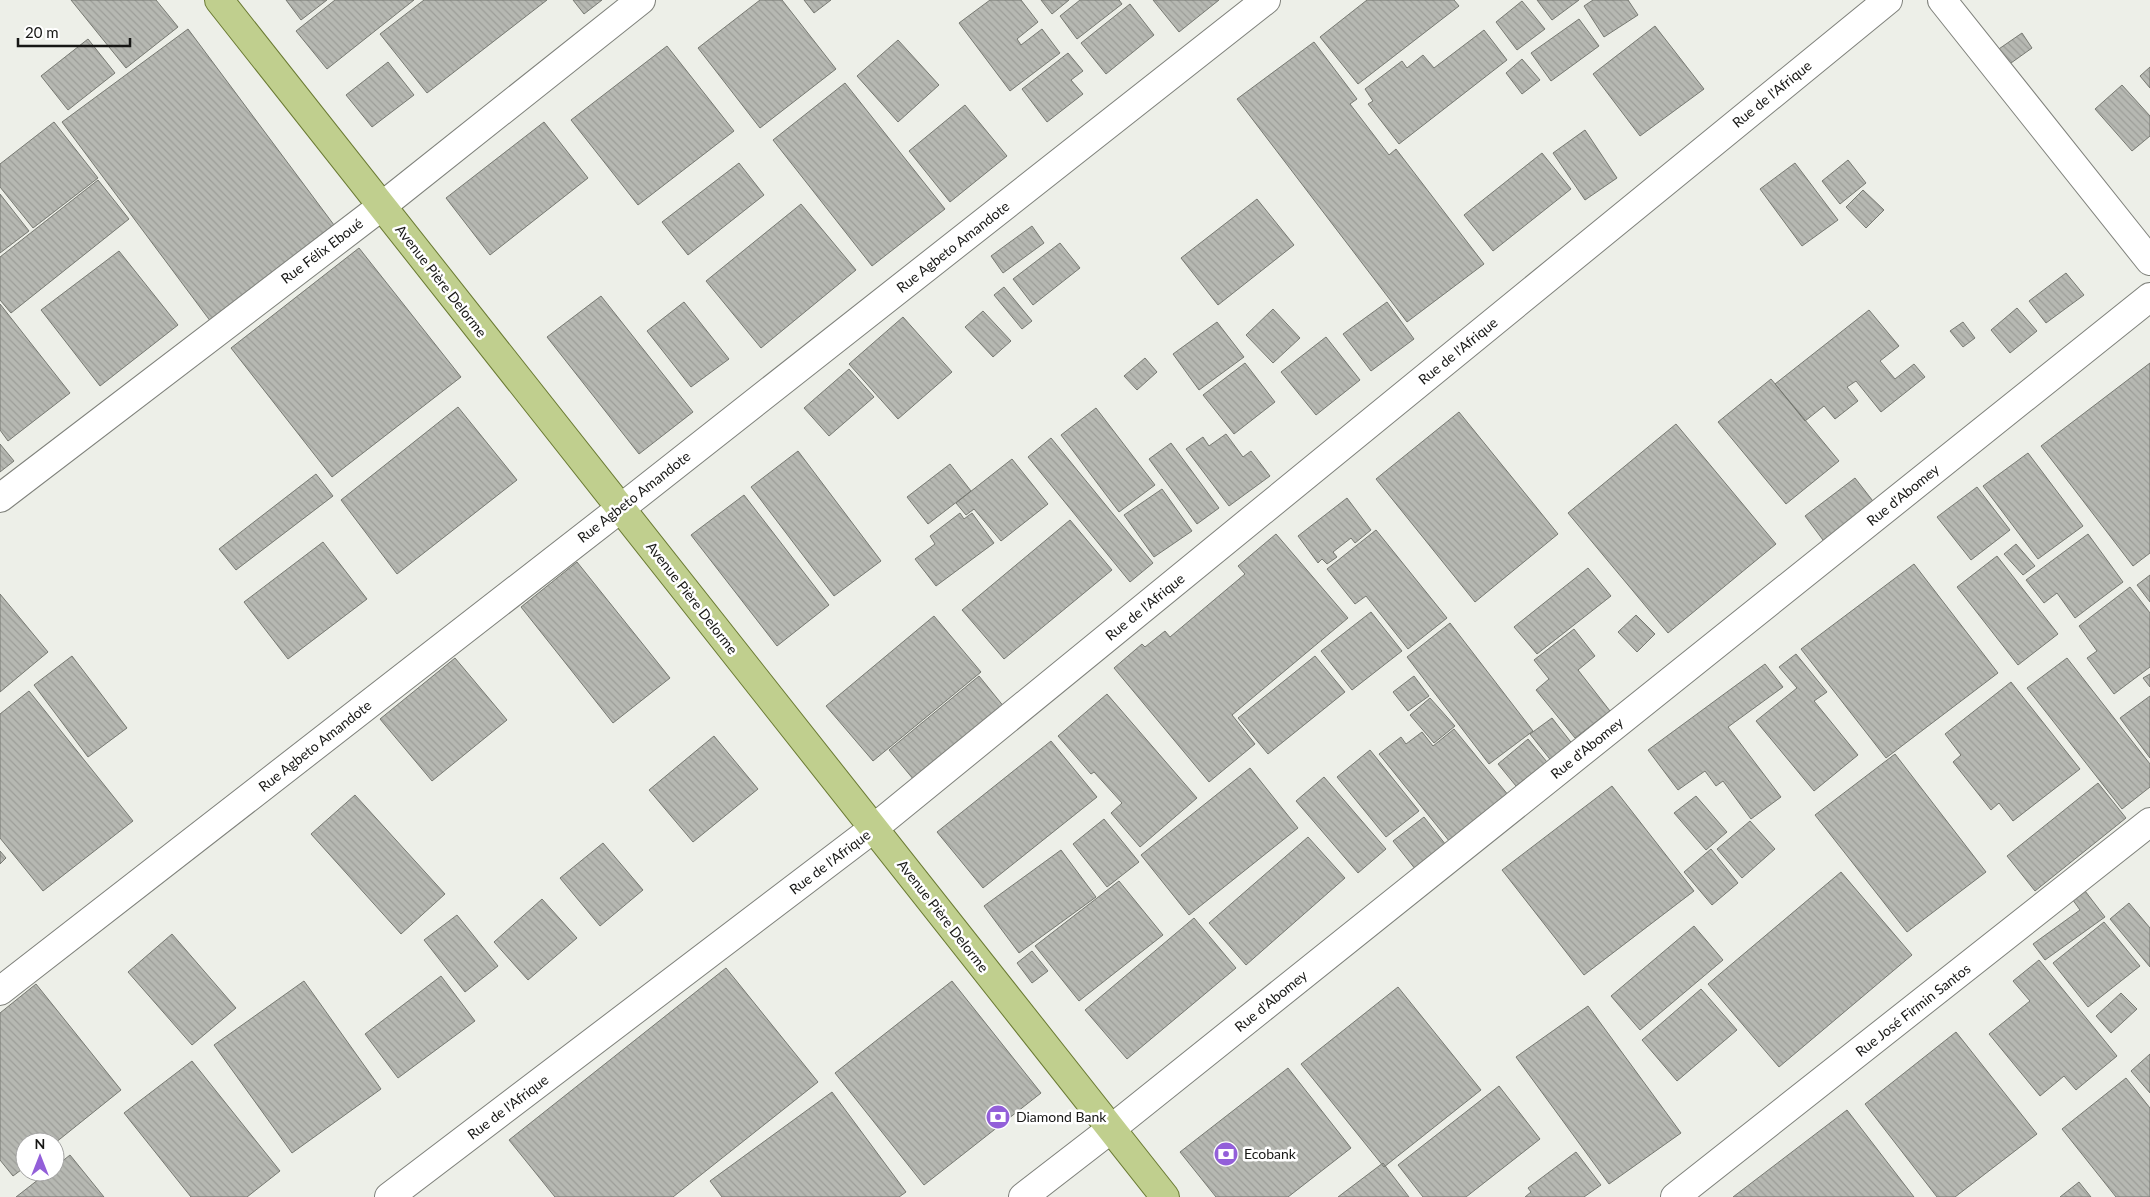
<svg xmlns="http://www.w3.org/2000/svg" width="2150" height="1197" viewBox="0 0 2150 1197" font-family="Lato,sans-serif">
<defs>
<pattern id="building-back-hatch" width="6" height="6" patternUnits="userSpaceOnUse" patternTransform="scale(1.25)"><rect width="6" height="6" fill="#b6b8b2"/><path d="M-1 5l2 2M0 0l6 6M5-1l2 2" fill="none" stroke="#9c9d98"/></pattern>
</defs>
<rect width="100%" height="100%" fill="#edefe8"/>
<path fill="url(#building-back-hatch)" stroke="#777972" d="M 71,0 L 156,0 L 178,27 L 126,68 Z
M 286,0 L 327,0 L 301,20 Z
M 335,0 L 414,0 L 327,69 L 296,31 Z
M 424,0 L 547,0 L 427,93 L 380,34 Z
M 573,0 L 602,0 L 584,14 Z
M 760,0 L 782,0 L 836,69 L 760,128 L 698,48 Z
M 804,0 L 831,0 L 814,13 Z
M 990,0 L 1021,0 L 1038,22 L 1017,39 L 1021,45 L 1042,29 L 1060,53 L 1010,91 L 959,23 Z
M 1041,0 L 1069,0 L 1052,14 Z
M 1080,0 L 1119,0 L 1122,4 L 1077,39 L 1060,16 Z
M 1153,0 L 1219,0 L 1179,32 Z
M 1367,0 L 1454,0 L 1459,6 L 1358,84 L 1320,37 Z
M 1537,0 L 1579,0 L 1552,20 Z
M 1593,0 L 1628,0 L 1638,15 L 1604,37 L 1584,6 Z
M 1522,1 L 1545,29 L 1517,50 L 1496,22 Z
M 1130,4 L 1154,35 L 1106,74 L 1081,43 Z
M 1579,19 L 1599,46 L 1551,81 L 1531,53 Z
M 1655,26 L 1704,89 L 1640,136 L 1593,74 Z
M 188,29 L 337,229 L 211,322 L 62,122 Z
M 1484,30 L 1507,60 L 1399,144 L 1368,104 L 1373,101 L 1365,89 L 1402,61 L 1407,68 L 1423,55 L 1434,68 Z
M 2022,33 L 2032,48 L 2004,68 L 1993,53 Z
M 88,39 L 115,73 L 68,110 L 41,76 Z
M 898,40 L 939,85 L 898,122 L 857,76 Z
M 1314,42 L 1357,99 L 1350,104 L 1389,155 L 1396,149 L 1484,264 L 1407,322 L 1237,99 Z
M 667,46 L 734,131 L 638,205 L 571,120 Z
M 1068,53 L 1083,71 L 1071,80 L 1083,94 L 1047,122 L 1022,89 Z
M 1522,59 L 1540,80 L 1522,94 L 1506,73 Z
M 388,62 L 414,95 L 372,127 L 346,95 Z
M 2150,67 L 2150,88 L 2140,76 Z
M 845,83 L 945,209 L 872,266 L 773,140 Z
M 2122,85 L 2150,116 L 2150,136 L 2132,151 L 2095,109 Z
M 965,105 L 1007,156 L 950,202 L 909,151 Z
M 54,122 L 98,178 L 33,228 L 0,187 L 0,164 Z
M 544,122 L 588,178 L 490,255 L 446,198 Z
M 1585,130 L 1617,178 L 1585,200 L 1553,153 Z
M 1542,153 L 1571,189 L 1493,251 L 1464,215 Z
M 1848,160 L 1866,183 L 1840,204 L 1822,181 Z
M 739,163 L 764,195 L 688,255 L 662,222 Z
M 1795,163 L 1838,220 L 1802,246 L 1760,189 Z
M 98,180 L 129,219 L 11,313 L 0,300 L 0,257 Z
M 1863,190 L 1884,210 L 1866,228 L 1846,207 Z
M 0,194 L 29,231 L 0,253 Z
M 1257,199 L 1294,245 L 1218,305 L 1181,258 Z
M 801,204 L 856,270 L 761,348 L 706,281 Z
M 1032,226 L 1044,243 L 1003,273 L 991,256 Z
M 1060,243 L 1080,268 L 1033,305 L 1013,279 Z
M 359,248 L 461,377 L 332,477 L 231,348 Z
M 119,251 L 178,325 L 100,386 L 41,310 Z
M 2066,273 L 2084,295 L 2046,323 L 2029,301 Z
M 1004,287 L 1032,321 L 1022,329 L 994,295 Z
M 601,296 L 693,412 L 639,454 L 547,337 Z
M 684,302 L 729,359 L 691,387 L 647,331 Z
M 1387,302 L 1414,339 L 1371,371 L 1343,334 Z
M 0,304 L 70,393 L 8,441 L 0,430 Z
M 2017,308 L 2037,331 L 2010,353 L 1991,330 Z
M 1273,309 L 1300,338 L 1273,363 L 1246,335 Z
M 1869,310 L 1899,346 L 1880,361 L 1895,379 L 1914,364 L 1925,377 L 1881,412 L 1856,381 L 1847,387 L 1858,401 L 1835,419 L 1824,406 L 1805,421 L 1775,384 Z
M 983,311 L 1011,341 L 993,357 L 965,327 Z
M 903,317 L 952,372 L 898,419 L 849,364 Z
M 1217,322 L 1244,357 L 1199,390 L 1173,354 Z
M 1963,322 L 1975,338 L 1963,347 L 1950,331 Z
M 1326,337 L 1360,380 L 1316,415 L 1281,372 Z
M 1145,358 L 1157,372 L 1137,390 L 1124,376 Z
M 1245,363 L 1275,402 L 1234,434 L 1203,395 Z
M 2150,363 L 2150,553 L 2133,566 L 2041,446 Z
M 849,369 L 874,397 L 829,436 L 804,408 Z
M 1771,379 L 1839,461 L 1786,504 L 1718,422 Z
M 458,407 L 517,480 L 397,574 L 341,500 Z
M 1096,408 L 1155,485 L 1119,512 L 1061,435 Z
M 1459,412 L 1558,534 L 1475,602 L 1376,479 Z
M 1676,424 L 1776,544 L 1668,633 L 1568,513 Z
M 1226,434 L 1243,457 L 1251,451 L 1270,476 L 1229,506 L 1186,449 L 1203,437 L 1209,446 Z
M 1051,438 L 1153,563 L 1130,582 L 1028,457 Z
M 1171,443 L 1219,508 L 1197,524 L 1149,459 Z
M 0,444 L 14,461 L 0,472 Z
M 798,451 L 881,561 L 834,596 L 751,487 Z
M 2028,453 L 2083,526 L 2038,559 L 1983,486 Z
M 1012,459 L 1048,504 L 1001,541 L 974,509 L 966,515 L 956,503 Z
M 950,464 L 971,491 L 928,524 L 907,497 Z
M 316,474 L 333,496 L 236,570 L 219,549 Z
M 1855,478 L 1876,505 L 1826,544 L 1805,516 Z
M 1977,487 L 2010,530 L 1971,560 L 1937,517 Z
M 1162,489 L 1192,531 L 1154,557 L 1124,515 Z
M 744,495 L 829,605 L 777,646 L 691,535 Z
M 1347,498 L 1371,530 L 1355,543 L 1351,538 L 1333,552 L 1337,557 L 1327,564 L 1322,559 L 1318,563 L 1298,536 Z
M 960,513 L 964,519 L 972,513 L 994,543 L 936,586 L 915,559 L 935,544 L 930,536 Z
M 1070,520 L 1112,570 L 1004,659 L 962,610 Z
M 1376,530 L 1447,618 L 1408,649 L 1366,596 L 1355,604 L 1327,569 Z
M 1276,534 L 1348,618 L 1232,715 L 1255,744 L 1209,782 L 1114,668 L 1142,644 L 1145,647 L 1165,631 L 1170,637 L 1245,574 L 1238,566 Z
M 2088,534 L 2123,582 L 2075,618 L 2057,593 L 2044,603 L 2026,580 Z
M 323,542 L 367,599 L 288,659 L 244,602 Z
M 2016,544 L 2035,566 L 2023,575 L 2004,554 Z
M 1997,556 L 2058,634 L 2018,665 L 1957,587 Z
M 577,562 L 670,678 L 613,723 L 521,607 Z
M 1914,564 L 1998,673 L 1886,758 L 1801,649 Z
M 1588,568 L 1611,596 L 1537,654 L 1514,627 Z
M 2150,575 L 2150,602 L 2137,585 Z
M 2130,587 L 2150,613 L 2150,667 L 2114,694 L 2087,658 L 2097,651 L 2079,626 Z
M 0,594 L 48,652 L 0,692 Z
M 1371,612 L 1402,651 L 1352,690 L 1321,651 Z
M 1636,615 L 1655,634 L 1637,652 L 1618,632 Z
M 934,616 L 981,672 L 873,761 L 826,706 Z
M 1450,623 L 1533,731 L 1489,764 L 1407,657 Z
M 1574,629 L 1595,656 L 1578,670 L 1610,711 L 1575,738 L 1536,690 L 1549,679 L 1534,660 Z
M 1796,654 L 1827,692 L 1814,701 L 1858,755 L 1814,791 L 1756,721 L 1797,688 L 1779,667 Z
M 72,656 L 127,728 L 88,757 L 34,685 Z
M 1315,656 L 1345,692 L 1268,754 L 1238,718 Z
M 455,658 L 507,720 L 432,781 L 380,719 Z
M 2067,658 L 2150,764 L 2150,787 L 2122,809 L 2027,688 Z
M 1765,664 L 1783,687 L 1728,727 L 1781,797 L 1751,819 L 1723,781 L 1716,786 L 1705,771 L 1678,790 L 1648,750 Z
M 2150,674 L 2150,687 L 2143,678 Z
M 979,676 L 1009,713 L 919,786 L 889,750 Z
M 1414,676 L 1429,696 L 1408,711 L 1393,692 Z
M 2011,682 L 2080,769 L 2013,821 L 1999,803 L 1991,810 L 1953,762 L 1961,755 L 1945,734 Z
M 29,691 L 133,821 L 43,891 L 0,838 L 0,714 Z
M 1107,694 L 1197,798 L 1140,847 L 1111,813 L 1122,803 L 1094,772 L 1091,774 L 1058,736 Z
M 2150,696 L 2150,758 L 2120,718 Z
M 1430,698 L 1455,726 L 1434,743 L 1410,715 Z
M 1552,718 L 1574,746 L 1553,763 L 1530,734 Z
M 1454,729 L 1509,796 L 1450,842 L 1379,754 L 1401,737 L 1406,744 L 1422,732 L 1433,746 Z
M 714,736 L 758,789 L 693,842 L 649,790 Z
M 1528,739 L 1547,762 L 1516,786 L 1498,764 Z
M 1051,741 L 1097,797 L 983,888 L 937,832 Z
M 1370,750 L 1419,811 L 1386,837 L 1337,777 Z
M 1895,754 L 1986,872 L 1907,932 L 1815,815 Z
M 1250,768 L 1298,828 L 1189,915 L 1141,855 Z
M 1324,777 L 1386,849 L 1358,873 L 1296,801 Z
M 2098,783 L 2126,818 L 2035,891 L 2007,856 Z
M 1612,786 L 1694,891 L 1584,975 L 1502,870 Z
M 355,795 L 445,894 L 401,934 L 311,834 Z
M 1696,796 L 1727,832 L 1706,850 L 1674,813 Z
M 1424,817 L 1446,845 L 1416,870 L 1393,841 Z
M 1104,819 L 1139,862 L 1107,887 L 1073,844 Z
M 1750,821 L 1775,849 L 1742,878 L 1717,849 Z
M 1308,837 L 1345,878 L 1246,965 L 1209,923 Z
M 603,843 L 643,890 L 600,926 L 560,878 Z
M 1711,849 L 1738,883 L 1712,905 L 1684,872 Z
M 1061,850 L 1096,897 L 1019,953 L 984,906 Z
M 0,851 L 6,858 L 0,864 Z
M 1841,872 L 1912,955 L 1779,1067 L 1708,984 Z
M 1119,881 L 1163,935 L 1079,1001 L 1035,946 Z
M 2082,887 L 2105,917 L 2045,960 L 2033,944 L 2080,910 L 2070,896 Z
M 542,899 L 577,938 L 528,980 L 494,942 Z
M 2129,903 L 2150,928 L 2150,967 L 2110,919 Z
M 457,915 L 498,966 L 465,992 L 424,940 Z
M 1194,918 L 1236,968 L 1127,1059 L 1085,1010 Z
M 2104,922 L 2140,966 L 2088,1007 L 2053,963 Z
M 1694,926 L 1723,960 L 1640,1030 L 1611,996 Z
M 172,934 L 236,1008 L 192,1045 L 128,972 Z
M 1032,951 L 1048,971 L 1032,983 L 1017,963 Z
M 2039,960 L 2117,1056 L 2076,1090 L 2064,1076 L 2040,1096 L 1989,1034 L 2030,1001 L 2013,981 Z
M 726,968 L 818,1082 L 673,1197 L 555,1197 L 509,1140 Z
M 441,976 L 475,1021 L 398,1078 L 365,1034 Z
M 304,981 L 381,1089 L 292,1153 L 214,1045 Z
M 952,981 L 1041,1093 L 924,1185 L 835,1073 Z
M 36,984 L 121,1090 L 55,1143 L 25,1142 L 25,1167 L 13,1176 L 0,1160 L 0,1013 Z
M 1398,987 L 1481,1090 L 1384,1167 L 1301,1064 Z
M 1701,989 L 1737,1030 L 1677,1081 L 1642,1040 Z
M 2121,993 L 2137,1009 L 2111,1033 L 2096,1016 Z
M 1588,1006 L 1681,1133 L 1609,1184 L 1516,1057 Z
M 1956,1032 L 2037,1134 L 1955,1197 L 1937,1197 L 1865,1104 Z
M 2150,1054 L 2150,1093 L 2131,1071 Z
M 192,1061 L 280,1171 L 247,1197 L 191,1197 L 124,1113 Z
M 1288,1068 L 1351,1148 L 1288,1197 L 1216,1197 L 1180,1152 Z
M 2126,1078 L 2150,1108 L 2150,1197 L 2116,1197 L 2062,1129 Z
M 1499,1086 L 1540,1139 L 1466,1197 L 1423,1197 L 1398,1165 Z
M 832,1092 L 906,1192 L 899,1197 L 722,1197 L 710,1181 Z
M 1847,1110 L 1914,1197 L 1733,1197 Z
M 1576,1152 L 1601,1185 L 1584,1197 L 1525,1197 L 1531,1192 L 1528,1188 Z
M 70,1155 L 104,1197 L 16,1197 L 48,1172 L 55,1172 L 55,1167 Z
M 1383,1163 L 1409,1197 L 1338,1197 Z
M 2079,1182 L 2091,1197 L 2060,1197 Z"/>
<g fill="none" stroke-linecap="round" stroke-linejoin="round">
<defs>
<path id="minor" d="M 1942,0 L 2150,261
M 0,498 L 382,206 L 641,0
M 0,991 L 621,508 L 1266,0
M 389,1197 L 874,828 L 1888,0
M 1023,1197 L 1111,1129 L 2150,297
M 1675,1197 L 2150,822"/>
<path id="major" d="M 219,0 L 1165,1197"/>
</defs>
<use href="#minor" stroke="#7f817b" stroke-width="30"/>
<use href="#major" stroke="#6a7a32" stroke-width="30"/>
<use href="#minor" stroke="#fff" stroke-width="28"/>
<use href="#major" stroke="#c0cf8e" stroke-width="28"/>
</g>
<defs>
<symbol id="bank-disc" viewBox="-11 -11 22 22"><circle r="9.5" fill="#935fd9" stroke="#fff"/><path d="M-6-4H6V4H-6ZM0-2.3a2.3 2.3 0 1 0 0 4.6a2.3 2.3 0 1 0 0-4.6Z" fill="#fff"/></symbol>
</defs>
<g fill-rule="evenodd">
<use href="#bank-disc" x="984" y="1103" width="28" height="28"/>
<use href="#bank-disc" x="1212" y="1140" width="28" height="28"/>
</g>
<g text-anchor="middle" stroke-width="5" stroke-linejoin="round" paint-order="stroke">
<g font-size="14" fill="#171715" stroke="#fff">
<text transform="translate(1772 94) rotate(-39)" y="5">Rue de l'Afrique</text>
<text transform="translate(953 247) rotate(-38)" y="5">Rue Agbeto Amandote</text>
<text transform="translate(322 251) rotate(-37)" y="5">Rue Félix Eboué</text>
<text transform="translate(441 281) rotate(52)" y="5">Avenue Pière Delorme</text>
<text transform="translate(1458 351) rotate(-39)" y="5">Rue de l'Afrique</text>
<text transform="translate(1903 495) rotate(-39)" y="5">Rue d'Abomey</text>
<text transform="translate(634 497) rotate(-38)" y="5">Rue Agbeto Amandote</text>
<text transform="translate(692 598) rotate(52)" y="5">Avenue Pière Delorme</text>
<text transform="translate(1145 607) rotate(-39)" y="5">Rue de l'Afrique</text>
<text transform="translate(315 746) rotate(-38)" y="5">Rue Agbeto Amandote</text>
<text transform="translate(1587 748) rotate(-39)" y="5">Rue d'Abomey</text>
<text transform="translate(830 862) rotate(-37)" y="5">Rue de l'Afrique</text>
<text transform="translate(943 916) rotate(52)" y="5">Avenue Pière Delorme</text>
<text transform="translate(1271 1001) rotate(-39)" y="5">Rue d'Abomey</text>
<text transform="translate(1913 1010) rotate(-38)" y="5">Rue José Firmin Santos</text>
<text transform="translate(508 1107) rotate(-37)" y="5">Rue de l'Afrique</text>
</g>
<g font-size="14" fill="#171715" stroke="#fff" text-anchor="start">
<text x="1016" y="1122">Diamond Bank</text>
<text x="1244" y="1159">Ecobank</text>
</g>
</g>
<g transform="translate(40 1157)"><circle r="24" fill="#ffffff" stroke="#a2a2a1"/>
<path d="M0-4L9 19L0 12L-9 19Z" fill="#935fd9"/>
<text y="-8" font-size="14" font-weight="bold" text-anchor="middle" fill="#171715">N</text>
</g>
<path d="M18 38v8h112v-8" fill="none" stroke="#171715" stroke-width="2.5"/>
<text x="25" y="38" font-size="15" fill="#171715" stroke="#ffffff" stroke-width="4" paint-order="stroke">20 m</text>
</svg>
